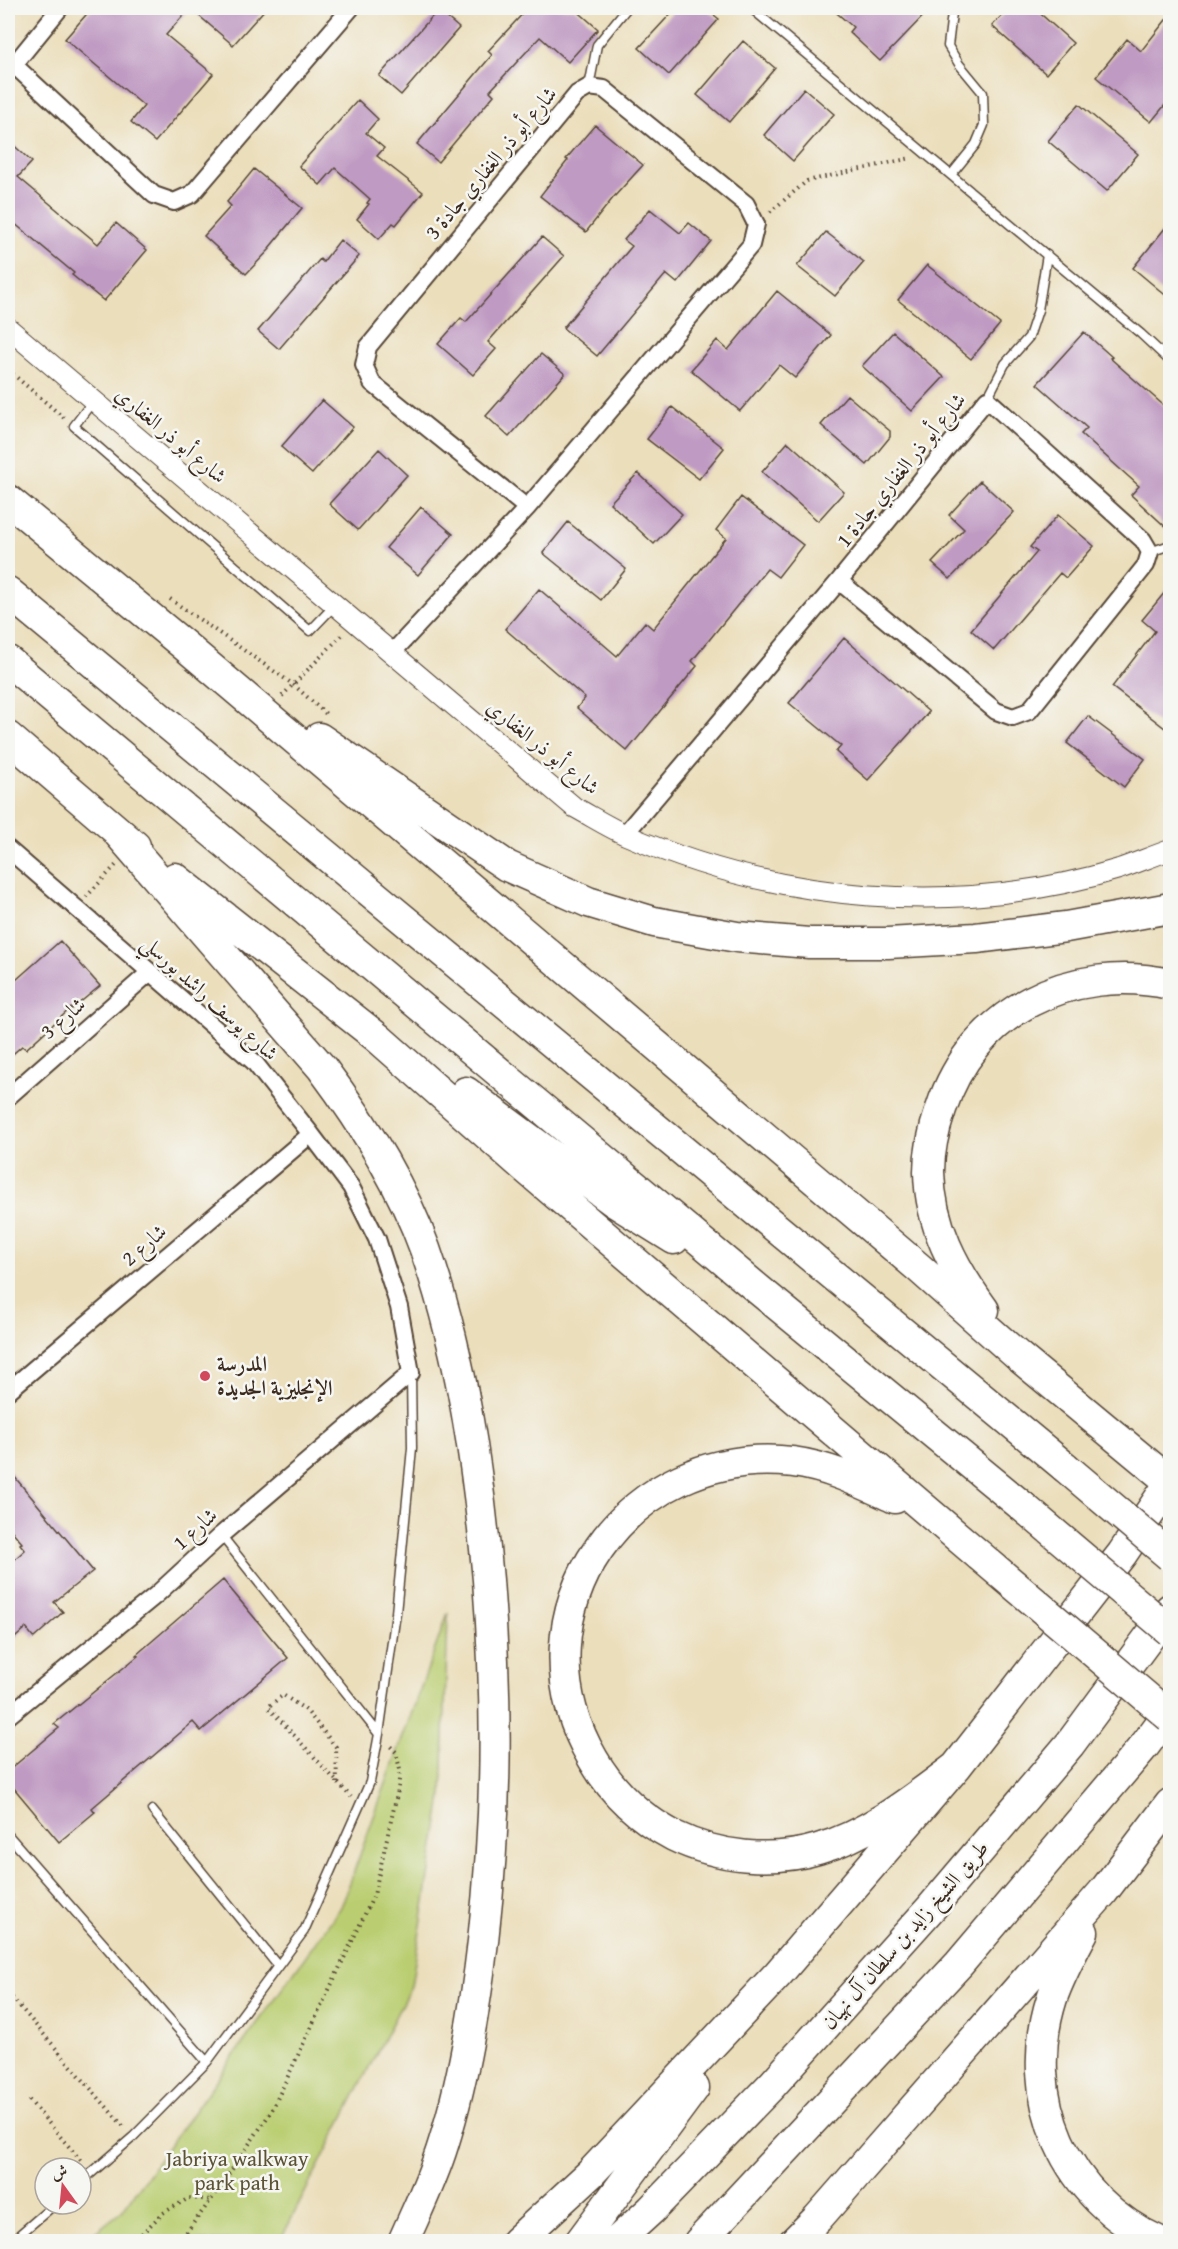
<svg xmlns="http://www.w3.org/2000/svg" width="1178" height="2249" viewBox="0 0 1178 2249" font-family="'Gentium Book Plus',Amiri,serif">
<rect width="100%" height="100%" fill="#f6f6f2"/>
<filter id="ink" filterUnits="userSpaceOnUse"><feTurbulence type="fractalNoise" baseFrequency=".0167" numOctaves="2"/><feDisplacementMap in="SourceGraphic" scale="12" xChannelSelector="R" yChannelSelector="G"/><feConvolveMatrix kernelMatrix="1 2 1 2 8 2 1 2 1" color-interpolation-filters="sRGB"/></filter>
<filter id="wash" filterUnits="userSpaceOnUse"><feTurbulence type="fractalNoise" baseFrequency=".008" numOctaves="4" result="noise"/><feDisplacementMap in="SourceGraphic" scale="24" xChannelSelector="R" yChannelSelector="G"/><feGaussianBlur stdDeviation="1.35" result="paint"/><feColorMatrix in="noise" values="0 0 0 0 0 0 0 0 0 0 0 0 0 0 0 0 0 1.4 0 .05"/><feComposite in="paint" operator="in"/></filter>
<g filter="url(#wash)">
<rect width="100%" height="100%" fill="#ebdebb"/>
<path fill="#bace71" stroke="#7a7c48" stroke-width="1.5" d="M 448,1613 L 442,1797 L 411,1986 L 280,2241 L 84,2241 L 122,2211 L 341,1907 Z"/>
<g id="blocks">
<path fill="#bf9ac2" d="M 92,8 L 266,8 L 233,45 L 190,8 L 166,35 L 213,74 L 155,142 L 131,122 L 144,106 L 65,39 Z
M 528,8 L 574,8 L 598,29 L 568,62 L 540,37 L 490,91 L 494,95 L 438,162 L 417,144 L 492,55 L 488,51 Z
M 676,8 L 705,8 L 719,19 L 669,75 L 639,48 Z
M 831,8 L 931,8 L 880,61 L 849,32 L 853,27 Z
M 1009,8 L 1034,8 L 1073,43 L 1046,74 L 992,26 Z
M 438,10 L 459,28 L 401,95 L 379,76 Z
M 1170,15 L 1170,99 L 1151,122 L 1096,77 L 1127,39 L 1141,51 Z
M 743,41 L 775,68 L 729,122 L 697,95 Z
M 804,88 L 834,114 L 793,161 L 764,135 Z
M 358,100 L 378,119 L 366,133 L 384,148 L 377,156 L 423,192 L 396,225 L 393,223 L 379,239 L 357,219 L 369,204 L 367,203 L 370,199 L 335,168 L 320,185 L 299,166 Z
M 1079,104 L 1138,154 L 1107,191 L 1048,141 Z
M 595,125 L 643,165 L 613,198 L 586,232 L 540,196 L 568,160 L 566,159 Z
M 8,140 L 32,162 L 18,177 L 98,244 L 116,223 L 147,250 L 104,301 L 72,275 L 74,273 L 8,218 Z
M 254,169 L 302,208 L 269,248 L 270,249 L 246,274 L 204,236 L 231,206 L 227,202 Z
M 650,209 L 680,233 L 689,223 L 711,241 L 677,283 L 666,274 L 597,356 L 563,328 L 632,246 L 624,240 Z
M 1170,222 L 1170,299 L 1133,268 Z
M 826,232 L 864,262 L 835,296 L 797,266 Z
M 542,237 L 564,256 L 488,342 L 496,349 L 473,375 L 438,344 L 461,318 L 466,322 Z
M 340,240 L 359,256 L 279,349 L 258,331 L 320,259 L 323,262 Z
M 927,265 L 1000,324 L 971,359 L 898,300 Z
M 777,291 L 831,335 L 795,378 L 779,365 L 740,411 L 691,370 L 717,340 L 728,350 Z
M 893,332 L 944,377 L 912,411 L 862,366 Z
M 1084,332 L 1112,357 L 1110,358 L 1170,411 L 1170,531 L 1131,495 L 1139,486 L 1081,434 L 1087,428 L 1037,384 Z
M 541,354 L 565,374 L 509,437 L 486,416 Z
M 847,395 L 890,431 L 890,437 L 867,465 L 821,425 Z
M 322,400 L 353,427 L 312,474 L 281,447 Z
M 672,407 L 724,448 L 699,479 L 647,439 Z
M 788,442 L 844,492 L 818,521 L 762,472 Z
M 379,449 L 407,475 L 358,530 L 329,504 Z
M 638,473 L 682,514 L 654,544 L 610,503 Z
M 980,481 L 1014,512 L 950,579 L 932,563 L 964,529 L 949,515 Z
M 741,497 L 803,545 L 778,577 L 767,569 L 692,661 L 697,666 L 627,751 L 577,708 L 585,698 L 505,629 L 539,589 L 617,656 L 645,622 L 653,629 L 726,538 L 716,530 Z
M 421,507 L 453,534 L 418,575 L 386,548 Z
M 1058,515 L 1094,546 L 1066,578 L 1060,573 L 994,650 L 971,630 L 1037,552 L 1030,547 Z
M 568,522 L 626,569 L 601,600 L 543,553 Z
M 1170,586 L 1170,732 L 1112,687 L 1155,631 L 1142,620 Z
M 844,638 L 929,712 L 868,780 L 836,752 L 841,746 L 789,703 Z
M 1088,716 L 1145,759 L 1124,787 L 1067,743 Z
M 60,941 L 100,986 L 72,1009 L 71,1008 L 26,1049 L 22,1046 L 8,1058 L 8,987 Z
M 8,1469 L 93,1571 L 54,1602 L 63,1612 L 34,1638 L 26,1628 L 8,1644 L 8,1565 L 25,1550 L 20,1544 L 22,1543 L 8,1526 Z
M 223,1580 L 288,1658 L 201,1731 L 193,1722 L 92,1808 L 95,1812 L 59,1842 L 8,1781 L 8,1771 L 59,1728 L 54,1724 L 138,1656 L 136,1655 Z"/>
</g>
</g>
<g filter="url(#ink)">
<use href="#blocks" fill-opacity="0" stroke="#554536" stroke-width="1.5"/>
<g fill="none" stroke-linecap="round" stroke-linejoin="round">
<defs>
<path id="service" d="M 751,8 L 1141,334 L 1170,361
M 589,87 L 597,45 L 627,8
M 951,175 L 976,144 L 984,125 L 983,93 L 959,64 L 948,46 L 952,13 L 955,8
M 987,399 L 1005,364 L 1029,337 L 1038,310 L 1047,255
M 93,401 L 74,426 L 310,631 L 335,605
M 1150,552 L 1170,545
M 379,1734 L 396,1613 L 412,1448 L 411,1373
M 152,1810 L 278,1966
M 8,1835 L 207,2062
M 81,2182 L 133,2137 L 207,2062 L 304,1931 L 370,1782 L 379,1734 L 221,1535
M 11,2242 L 55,2204"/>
<path id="minor" d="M 14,65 L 154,195 L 174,202 L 192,194 L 351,8
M 8,72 L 60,8
M 392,653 L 527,508 L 751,245 L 756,224 L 746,204 L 604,89 L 589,87 L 577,94 L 368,347 L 364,365 L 372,383 L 527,508
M 624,835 L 839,581 L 987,399 L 1143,540 L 1150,552 L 1146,565 L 1029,711 L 1013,717 L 996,711 L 839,581
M 8,849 L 254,1062 L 311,1134 L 351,1187 L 377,1239 L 399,1307 L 411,1373 L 221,1535 L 156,1595 L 8,1716
M 8,1097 L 149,973
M 8,1391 L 311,1134"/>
<path id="tertiary" d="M 8,328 L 574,807 C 591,816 608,827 626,835 C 779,902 958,918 1119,869 C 1136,863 1153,856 1170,850"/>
<path id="motorway" d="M 8,500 L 185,646 L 919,1268 L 1018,1356 L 1170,1482
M 8,592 L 1065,1467
M 8,661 L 759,1290 L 1022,1506
M 8,737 L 135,846
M 319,738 L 507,866 L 588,902 L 654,922 L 737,937 L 809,943 L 888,943 L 976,938 L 1066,927 L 1170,908
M 119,834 L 322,1068 C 364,1124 401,1183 425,1249 C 462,1355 478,1468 488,1580 C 498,1704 497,1817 483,1941 C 475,2010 464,2079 443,2145 C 433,2178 417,2210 403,2242
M 175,878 L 378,1038 L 524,1167 L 980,1556
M 466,1092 L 613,1201 L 674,1239
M 984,1310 C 954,1269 930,1225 929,1172 C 929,1151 934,1129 941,1109 C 973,1010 1071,963 1170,984
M 895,1498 C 862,1483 830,1467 793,1462 C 628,1443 507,1613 593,1759 C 612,1792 640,1818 674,1836 C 717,1857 772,1863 818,1849 C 870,1834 913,1799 956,1767
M 1083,1932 C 1072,1953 1060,1975 1052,1998 C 1020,2098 1065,2199 1160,2242
M 516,2242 L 590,2174 L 778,1974 L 956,1767 L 1122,1554 L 1170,1483
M 580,2242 L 694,2088
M 616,2242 L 651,2210 L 772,2085 L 931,1908 L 1070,1744 L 1170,1609
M 699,2242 L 959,1964 L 1145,1745 L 1170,1711
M 794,2242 L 817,2219 L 1103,1892 L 1170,1804"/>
</defs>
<use href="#service" stroke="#554536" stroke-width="11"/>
<use href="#minor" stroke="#554536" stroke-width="20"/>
<use href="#tertiary" stroke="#554536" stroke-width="22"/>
<use href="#motorway" stroke="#554536" stroke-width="33"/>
<path stroke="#554536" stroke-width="4" stroke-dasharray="1.5 4.5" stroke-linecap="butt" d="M 770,212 L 807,181 L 911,158
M 8,370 L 64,418
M 170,599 L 294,685 L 326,714
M 282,696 L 342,635
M 86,897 L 116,865
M 337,1783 L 336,1747 L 306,1710 L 283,1695 L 268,1707 L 351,1797
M 8,1993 L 124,2127
M 29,2100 L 83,2163
M 133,2242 L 163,2213 L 189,2198 L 211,2200
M 179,2242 L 211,2200 L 271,2112 L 374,1895 L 398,1790 L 400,1770 L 396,1752 L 390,1746"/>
<use href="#service" stroke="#fff" stroke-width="8"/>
<use href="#minor" stroke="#fff" stroke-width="16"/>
<use href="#tertiary" stroke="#fff" stroke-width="20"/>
<use href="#motorway" stroke="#fff" stroke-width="30"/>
<defs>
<path id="motorway-bridge" d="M 1065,1467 L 1170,1556
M 1022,1506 L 1170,1631
M 980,1556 L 1170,1717"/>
</defs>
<use href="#motorway-bridge" stroke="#554536" stroke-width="33" stroke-linecap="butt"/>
<use href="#motorway-bridge" stroke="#fff" stroke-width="30"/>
</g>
</g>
<circle fill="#d1495b" stroke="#f6f6f2" stroke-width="2" cx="205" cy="1376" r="6"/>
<g text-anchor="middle" stroke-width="5" stroke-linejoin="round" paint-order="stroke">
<g font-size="21" fill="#3b2a1e" stroke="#f6f6f2">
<text transform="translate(491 163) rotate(-50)" y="7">شارع أبو ذر الغفاري جادة 3</text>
<text transform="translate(171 435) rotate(40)" y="7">شارع أبو ذر الغفاري</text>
<text transform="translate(901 470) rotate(-51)" y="7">شارع أبو ذر الغفاري جادة 1</text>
<text transform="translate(543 747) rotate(39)" y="7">شارع أبو ذر الغفاري</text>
<text transform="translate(210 998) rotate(42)" y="7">شارع يوسف راشد بورسلي</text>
<text transform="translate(63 1018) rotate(-41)" y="7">شارع 3</text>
<text transform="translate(144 1245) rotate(-41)" y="7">شارع 2</text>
<text transform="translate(195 1529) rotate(-42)" y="7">شارع 1</text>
<text transform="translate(905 1935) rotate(-49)" y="7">طريق الشيخ زايد بن سلطان آل نهيان</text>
</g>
<g font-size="21" font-weight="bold" fill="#3b2a1e" stroke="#f6f6f2" text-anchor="start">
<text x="217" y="1371">المدرسة<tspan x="217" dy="24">الإنجليزية الجديدة</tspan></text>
</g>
<g font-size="21" fill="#5b5333" stroke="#f6f6f2">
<text x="237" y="2166">Jabriya walkway<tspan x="237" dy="24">park path</tspan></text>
</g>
</g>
<rect width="1178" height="2249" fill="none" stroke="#f6f6f2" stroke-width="30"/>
<g transform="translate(63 2186) rotate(345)"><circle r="28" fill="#f6f6f2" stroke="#aba49d" stroke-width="1.5"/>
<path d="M0-4.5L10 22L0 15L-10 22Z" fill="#d1495b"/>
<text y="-9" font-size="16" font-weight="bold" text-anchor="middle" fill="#3b2a1e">ش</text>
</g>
</svg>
